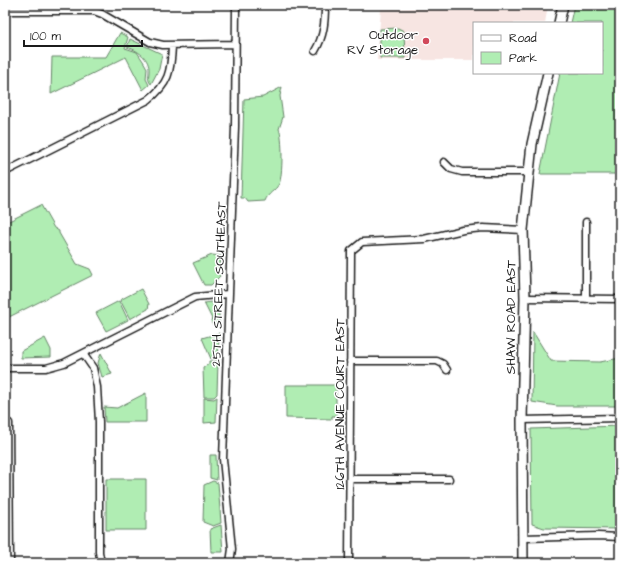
<svg xmlns="http://www.w3.org/2000/svg" width="625" height="568" viewBox="0 0 625 568" font-family="'Architects Daughter',sans-serif">
<rect width="100%" height="100%" fill="#fff"/>
<filter id="ink" filterUnits="userSpaceOnUse"><feTurbulence type="fractalNoise" baseFrequency=".025" numOctaves="2"/><feDisplacementMap in="SourceGraphic" scale="8" xChannelSelector="R" yChannelSelector="G"/><feConvolveMatrix kernelMatrix="1 2 1 2 8 2 1 2 1" color-interpolation-filters="sRGB"/></filter>
<g filter="url(#ink)">
<path fill="#f7e5e2" d="M 448,5 L 548,5 L 545,23 L 474,23 L 474,60 L 377,60 L 381,9 L 448,7 Z"/>
<path fill="#b0edb3" stroke="#668468" d="M 574,5 L 620,5 L 620,174 L 540,174 L 560,73 L 602,73 L 602,23 L 570,23 Z
M 398,28 L 404,31 L 405,58 L 380,58 L 380,29 Z
M 120,33 L 128,37 L 125,48 L 137,52 L 143,61 L 147,68 L 146,79 L 149,85 L 143,90 L 126,57 L 51,94 L 52,57 L 106,57 Z
M 130,39 L 162,54 L 159,69 L 151,84 C 147,79 149,77 149,71 C 150,58 137,50 127,47 Z
M 282,87 L 280,96 L 283,117 L 279,129 C 283,137 283,176 279,184 C 275,191 268,193 265,201 L 248,202 L 245,198 L 241,198 L 244,99 L 263,97 Z
M 41,205 L 54,228 L 59,231 L 59,233 L 77,264 L 90,269 L 93,275 L 5,319 L 5,223 Z
M 212,255 L 221,256 L 220,276 L 211,285 L 204,285 L 193,263 Z
M 141,289 L 149,304 L 148,309 L 130,319 L 120,300 Z
M 119,301 L 128,320 L 106,331 L 96,313 Z
M 211,302 L 219,312 L 219,324 L 212,324 L 211,320 L 212,319 L 204,303 Z
M 533,332 L 551,361 L 600,362 L 620,358 L 620,406 L 557,406 L 532,402 Z
M 219,333 L 218,360 L 211,359 L 202,338 Z
M 45,338 L 51,350 L 51,357 L 21,358 L 21,351 Z
M 101,353 L 112,374 L 102,377 L 98,363 Z
M 209,361 L 218,361 L 217,394 L 214,397 L 204,397 L 203,368 L 209,364 Z
M 286,385 L 336,385 L 336,416 L 332,416 L 332,419 L 286,418 Z
M 146,393 L 146,422 L 105,422 L 104,407 L 117,408 Z
M 217,397 L 216,422 L 204,423 L 204,398 L 214,399 Z
M 620,426 L 620,529 L 544,528 L 532,524 L 531,429 Z
M 210,455 L 216,455 L 217,480 L 210,478 Z
M 106,479 L 146,479 L 146,530 L 106,530 Z
M 213,481 L 218,483 L 221,523 L 213,526 L 203,522 L 204,485 Z
M 221,525 L 223,552 L 211,552 L 210,529 Z"/>
<g fill="none" stroke-linecap="round" stroke-linejoin="round">
<defs>
<path id="minor" d="M 5,11 L 94,11 L 102,14 L 150,42 L 163,45 L 235,44
M 315,51 C 324,36 325,22 325,5
M 444,162 L 451,169 L 462,172 L 528,172
M 5,172 L 148,100 C 169,84 171,71 172,46
M 586,222 L 586,299
M 525,298 L 620,299
M 84,355 L 93,368 L 97,387 L 99,422 L 99,552 L 101,563
M 350,361 L 437,361 L 443,364 L 447,370
M 5,368 L 46,368 L 64,363 L 195,297 L 228,294
M 522,420 L 620,418
M 9,423 L 10,563
M 350,479 L 449,479
M 523,538 L 598,536 L 620,537
M 230,563 L 232,549 L 223,459 L 235,127 L 236,5
M 349,563 L 351,251 L 362,242 L 424,239 L 463,230 L 483,228 L 523,230"/>
<path id="secondary" d="M 559,23 L 563,5
M 523,563 L 522,420 L 525,298 L 523,230 L 532,144 L 548,73"/>
</defs>
<use href="#minor" stroke="#1c1c1c" stroke-width="9"/>
<use href="#secondary" stroke="#1c1c1c" stroke-width="12"/>
<use href="#minor" stroke="#fff" stroke-width="6"/>
<use href="#secondary" stroke="#fff" stroke-width="9"/>
</g>
</g>
<circle fill="#d1495b" stroke="#fff" stroke-width="1.5" cx="426" cy="41" r="4"/>
<g text-anchor="middle" stroke-width="3" stroke-linejoin="round" paint-order="stroke">
<g font-size="13" fill="#1c1c1c" stroke="#fff" text-anchor="end">
<text x="418" y="39">Outdoor<tspan x="418" dy="15">RV Storage</tspan></text>
</g>
<g font-size="13" fill="#1c1c1c" stroke="#fff">
<text transform="translate(218 284) rotate(-88)" y="5">25TH STREET SOUTHEAST</text>
<text transform="translate(510 317) rotate(-90)" y="5">SHAW ROAD EAST</text>
<text transform="translate(339 404) rotate(-90)" y="5">126TH AVENUE COURT EAST</text>
</g>
</g>
<rect width="625" height="568" fill="none" stroke="#fff" stroke-width="20"/>
<rect x="10" y="10" width="605" height="548" fill="none" stroke="#1c1c1c" stroke-width="1.5" filter="url(#ink)"/>
<rect x="473" y="22" width="130" height="52" fill="#ffffff" stroke="#a4a4a4"/>
<rect x="481" y="35" width="20" height="6" fill="#ffffff" stroke="#a4a4a4"/>
<text x="509" y="42" font-size="12" fill="#1c1c1c">Road</text>
<rect x="481" y="52" width="20" height="12" fill="#b0edb3" stroke="#a4a4a4"/>
<text x="509" y="62" font-size="12" fill="#1c1c1c">Park</text>
<path d="M24 40v6h118v-6" fill="none" stroke="#1c1c1c" stroke-width="2"/>
<text x="30" y="40" font-size="12" fill="#1c1c1c" stroke="#ffffff" stroke-width="3" paint-order="stroke">100 m</text>
</svg>
